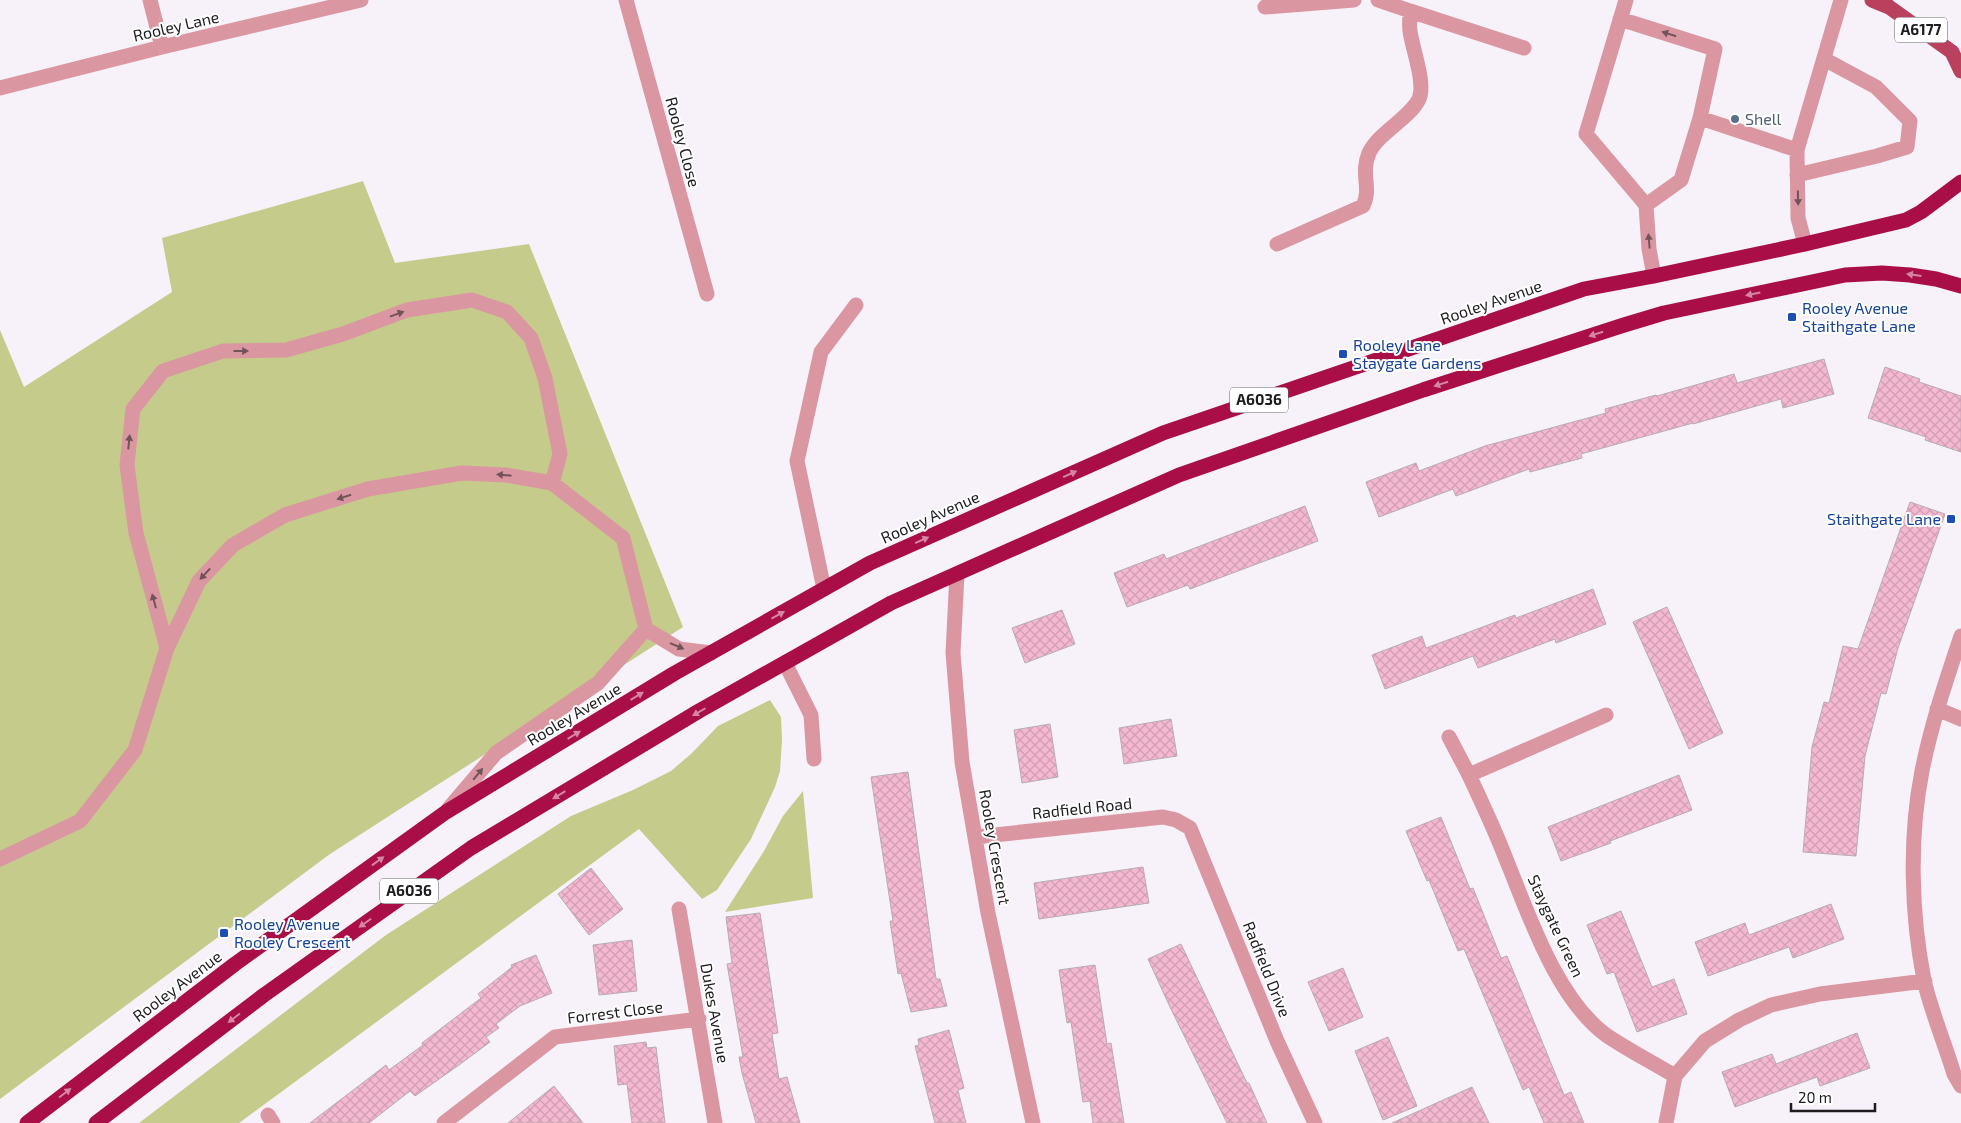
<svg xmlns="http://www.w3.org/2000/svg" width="1961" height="1123" viewBox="0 0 1961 1123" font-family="'Exo 2',sans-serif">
<defs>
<pattern id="building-cross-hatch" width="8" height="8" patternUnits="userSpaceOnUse" patternTransform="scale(1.25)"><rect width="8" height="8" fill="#f4b9d1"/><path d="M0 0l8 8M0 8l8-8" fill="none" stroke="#d19eb3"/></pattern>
</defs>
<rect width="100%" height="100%" fill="#f7f1fa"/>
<path fill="#c5cb8b" d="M 363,181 L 395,263 L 529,244 L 683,627 L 330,854 L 0,1099 L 0,330 L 24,387 L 172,292 L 162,238 Z
M 770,700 L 781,717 L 782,740 L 780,771 L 775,787 L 751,839 L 717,890 L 702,899 L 639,829 L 239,1123 L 139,1123 L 386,935 L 571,816 L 633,790 L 671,771 L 692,753 L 718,726 Z
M 803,791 L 813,898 L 725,912 L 764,851 L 783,816 Z"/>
<path fill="url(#building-cross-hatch)" stroke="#b7acb0" d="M 1824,359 L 1834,394 L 1783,408 L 1781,399 L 1693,424 L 1693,423 L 1581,454 L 1582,458 L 1530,472 L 1529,469 L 1456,496 L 1453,489 L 1379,517 L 1366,482 L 1416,463 L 1419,471 L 1485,446 L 1606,413 L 1605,409 L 1656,395 L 1657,396 L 1734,374 L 1737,383 Z
M 1885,367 L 1920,379 L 1919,382 L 1961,396 L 1961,452 L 1925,440 L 1926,437 L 1868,418 Z
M 1910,502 L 1945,514 L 1898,648 L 1886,694 L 1881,693 L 1865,756 L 1856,856 L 1803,852 L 1812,747 L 1824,702 L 1829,703 L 1843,646 L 1858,649 Z
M 1305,506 L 1318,541 L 1190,589 L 1188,585 L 1127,607 L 1114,573 L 1164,554 L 1166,559 Z
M 1593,589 L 1606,624 L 1556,643 L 1555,639 L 1478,668 L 1473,656 L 1385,689 L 1372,655 L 1422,636 L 1426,648 L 1515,615 L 1516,618 Z
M 1667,607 L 1723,733 L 1689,749 L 1633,622 Z
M 1062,610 L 1075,644 L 1025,663 L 1012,628 Z
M 1171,719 L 1177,756 L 1124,764 L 1119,728 Z
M 1050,724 L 1058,777 L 1022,783 L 1014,730 Z
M 908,772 L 936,979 L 940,979 L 947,1006 L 911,1012 L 901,973 L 898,974 L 890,921 L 893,921 L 871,777 Z
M 1679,775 L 1692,810 L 1610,841 L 1611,843 L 1561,861 L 1548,827 Z
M 1441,817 L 1470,889 L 1473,888 L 1501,958 L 1507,956 L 1564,1095 L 1571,1092 L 1584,1123 L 1544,1123 L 1529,1087 L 1523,1090 L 1464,949 L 1458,951 L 1429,880 L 1427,881 L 1406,831 Z
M 1143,867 L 1149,903 L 1039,919 L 1034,883 Z
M 591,868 L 623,909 L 589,935 L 558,894 Z
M 1831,904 L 1844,939 L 1793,958 L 1789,947 L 1708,976 L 1695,942 L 1745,923 L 1749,935 Z
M 1621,911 L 1652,987 L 1674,979 L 1687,1014 L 1637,1032 L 1614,972 L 1607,974 L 1587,925 Z
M 760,913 L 778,1033 L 772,1034 L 779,1079 L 787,1077 L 800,1123 L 756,1123 L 742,1073 L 739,1057 L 743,1057 L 727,964 L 732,963 L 726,917 Z
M 632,940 L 637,991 L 599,995 L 593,945 Z
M 1181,944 L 1247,1083 L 1249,1083 L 1267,1123 L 1227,1123 L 1170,1007 L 1148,959 Z
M 536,955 L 552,993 L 520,1006 L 496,1024 L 499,1028 L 486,1037 L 490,1042 L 459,1065 L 415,1096 L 410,1091 L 369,1123 L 310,1123 L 386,1065 L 389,1070 L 423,1045 L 422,1043 L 481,998 L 478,994 L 512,967 L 511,965 Z
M 1095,965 L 1107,1044 L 1111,1043 L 1124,1123 L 1093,1123 L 1090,1101 L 1083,1102 L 1071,1022 L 1067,1023 L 1059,970 Z
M 1343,968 L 1363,1017 L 1329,1031 L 1308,982 Z
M 949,1030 L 964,1088 L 958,1090 L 966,1123 L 935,1123 L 915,1046 L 919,1045 L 918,1039 Z
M 1857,1033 L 1870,1068 L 1820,1086 L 1817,1077 L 1735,1107 L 1722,1072 L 1772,1054 L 1776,1064 Z
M 1388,1037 L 1417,1106 L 1383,1120 L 1355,1051 Z
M 646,1042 L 647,1048 L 656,1047 L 665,1123 L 632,1123 L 627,1084 L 618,1085 L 614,1046 Z
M 554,1086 L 583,1123 L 508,1123 Z
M 1472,1087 L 1489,1123 L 1392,1123 Z"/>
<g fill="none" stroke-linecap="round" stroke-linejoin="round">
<path stroke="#db97a1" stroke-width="15" d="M 150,0 L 162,47
M 626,0 L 707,294
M 1265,7 L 1354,0
M 1410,11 L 1524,48
M 1620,19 L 1715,49 L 1700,118 L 1681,180 L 1646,205 L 1586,134 L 1626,0
M 0,88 L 162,47 L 361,0
M 1700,118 L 1797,150
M 1797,175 L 1877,156 L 1907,147 L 1910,121 L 1876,87 L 1824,59
M 1646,205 L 1649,249 L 1654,276
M 1277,244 L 1363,206 C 1372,188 1360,174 1369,153 C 1379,132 1410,118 1419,99 C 1426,83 1412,48 1410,31 C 1409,24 1410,18 1410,11 L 1378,0
M 1805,244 L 1798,218 L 1797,150 L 1841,0
M 957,574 L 953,653 L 962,762 L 988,913 L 1033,1123
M 824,589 L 797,461 L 821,352 L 856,305
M 1961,636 C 1946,681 1931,725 1922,771 C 1909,837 1911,914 1924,980 C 1931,1011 1945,1044 1954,1074 L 1961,1086
M 167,648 L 136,533 L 127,465 L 133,409 L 163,371 L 223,351 L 286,350 L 343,334 L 407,310 L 472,300 L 507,312 L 531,338 L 545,378 L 560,454 L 552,483
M 785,663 L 811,715 L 814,759
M 1937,709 L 1961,719
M 1449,737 L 1469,775 L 1606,715
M 1469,775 C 1482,803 1495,830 1506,859 C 1529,915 1556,998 1606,1035 C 1628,1050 1652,1062 1675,1076
M 449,808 L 496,753 L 598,683 L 646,629
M 975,837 L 1163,817 L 1176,820 L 1190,828 L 1277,1041 L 1315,1123
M 0,859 L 80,821 L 135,750 L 167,648 L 199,581 L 233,545 L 285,515 L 368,489 L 462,473 L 506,475 L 552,483 L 623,538 L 646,629 L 679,649 L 711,653
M 679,909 L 715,1123
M 268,1115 L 273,1123
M 444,1123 L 555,1037 L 699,1019
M 1666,1123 L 1675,1076 L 1705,1041 L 1739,1020 L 1771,1005 L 1820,994 L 1925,981"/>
<path stroke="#ba415e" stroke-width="15" d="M 1872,0 L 1889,7 L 1952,52 L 1961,71"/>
<path stroke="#aa0e46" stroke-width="15" d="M 27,1123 L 235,964 L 446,812 L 675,673 L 870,563 L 1163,433 L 1584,289 L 1654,276 L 1805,244 L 1906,220 L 1921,212 L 1961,182
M 96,1123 L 264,995 L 471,848 L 699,711 L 891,603 L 1179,475 L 1423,390 L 1624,325 L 1664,313 L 1845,275 L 1882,273 L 1910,275 L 1936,279 L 1961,286"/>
</g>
<defs><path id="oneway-solid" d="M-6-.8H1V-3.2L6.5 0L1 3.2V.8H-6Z" transform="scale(1.25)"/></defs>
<g fill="#73535a">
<use href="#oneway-solid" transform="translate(1669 34) rotate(-163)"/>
<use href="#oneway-solid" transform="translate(1798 198) rotate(89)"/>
<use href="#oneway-solid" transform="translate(1649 241) rotate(-95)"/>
<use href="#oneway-solid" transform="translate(397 314) rotate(-20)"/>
<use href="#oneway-solid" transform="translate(241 351)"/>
<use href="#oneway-solid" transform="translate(129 442) rotate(-84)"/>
<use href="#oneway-solid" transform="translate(504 475) rotate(-175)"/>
<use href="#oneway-solid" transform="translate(344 497) rotate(163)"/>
<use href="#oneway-solid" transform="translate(205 574) rotate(133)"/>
<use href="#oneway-solid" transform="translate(154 601) rotate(-105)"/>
<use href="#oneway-solid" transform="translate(677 646) rotate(23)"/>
<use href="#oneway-solid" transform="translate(478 774) rotate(-50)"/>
</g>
<g fill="#d486a2">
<use href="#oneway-solid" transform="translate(1914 275) rotate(-172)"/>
<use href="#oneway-solid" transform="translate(1753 294) rotate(168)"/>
<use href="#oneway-solid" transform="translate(1596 334) rotate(162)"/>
<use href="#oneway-solid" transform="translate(1441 384) rotate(162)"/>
<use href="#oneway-solid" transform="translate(1070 474) rotate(-24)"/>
<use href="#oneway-solid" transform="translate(922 540) rotate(-24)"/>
<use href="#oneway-solid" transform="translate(778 615) rotate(-29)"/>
<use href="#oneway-solid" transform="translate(637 696) rotate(-31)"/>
<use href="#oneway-solid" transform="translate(699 712) rotate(150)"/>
<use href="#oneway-solid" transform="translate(574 735) rotate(-31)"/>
<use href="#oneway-solid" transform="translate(559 795) rotate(149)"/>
<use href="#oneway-solid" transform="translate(378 861) rotate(-36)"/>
<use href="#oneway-solid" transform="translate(365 923) rotate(145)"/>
<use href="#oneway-solid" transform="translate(234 1018) rotate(143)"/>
<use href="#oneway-solid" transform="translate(65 1093) rotate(-37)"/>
</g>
<circle fill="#5c6f8a" stroke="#fff" stroke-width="2" cx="1735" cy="119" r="5"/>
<g fill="#1a4fb4" stroke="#fff" stroke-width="2">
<rect x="1787" y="312" width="10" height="10" rx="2.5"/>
<rect x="1338" y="349" width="10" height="10" rx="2.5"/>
<rect x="1946" y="514" width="10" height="10" rx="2.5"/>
<rect x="219" y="928" width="10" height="10" rx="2.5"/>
</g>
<g text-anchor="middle" stroke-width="4" stroke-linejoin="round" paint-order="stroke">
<g fill="#fff" stroke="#626062" stroke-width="1">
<rect x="1895" y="17.5" width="52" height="25" rx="4"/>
<rect x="1230" y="387.5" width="58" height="25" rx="4"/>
<rect x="380" y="878.5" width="58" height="25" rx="4"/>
</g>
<g font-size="15" font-weight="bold" fill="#1e1c1f">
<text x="1921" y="35">A6177</text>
<text x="1259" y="405">A6036</text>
<text x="409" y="896">A6036</text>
</g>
<g font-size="16" fill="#1e1c1f" stroke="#fff">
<text transform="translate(176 26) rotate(-13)" y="6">Rooley Lane</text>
<text transform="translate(683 142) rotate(75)" y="6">Rooley Close</text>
<text transform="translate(1491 302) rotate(-19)" y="6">Rooley Avenue</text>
<text transform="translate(930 517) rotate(-24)" y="6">Rooley Avenue</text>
<text transform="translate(574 714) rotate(-31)" y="6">Rooley Avenue</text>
<text transform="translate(1082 808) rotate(-6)" y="6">Radfield Road</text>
<text transform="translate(995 847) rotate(80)" y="6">Rooley Crescent</text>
<text transform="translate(1556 926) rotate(65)" y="6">Staygate Green</text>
<text transform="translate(1267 969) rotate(68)" y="6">Radfield Drive</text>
<text transform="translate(177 986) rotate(-37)" y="6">Rooley Avenue</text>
<text transform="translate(615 1012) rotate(-7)" y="6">Forrest Close</text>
<text transform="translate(715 1013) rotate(80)" y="6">Dukes Avenue</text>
</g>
<g font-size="16" fill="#4e5e75" stroke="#fff" text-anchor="start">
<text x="1745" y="125">Shell</text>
</g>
<g font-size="16" fill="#164399" stroke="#fff" text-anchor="start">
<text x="1802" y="314">Rooley Avenue<tspan x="1802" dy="18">Staithgate Lane</tspan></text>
<text x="1353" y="351">Rooley Lane<tspan x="1353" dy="18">Staygate Gardens</tspan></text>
<text x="1941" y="525" text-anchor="end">Staithgate Lane</text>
<text x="234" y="930">Rooley Avenue<tspan x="234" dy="18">Rooley Crescent</tspan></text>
</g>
</g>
<path d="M1791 1103v8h84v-8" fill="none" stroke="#1e1c1f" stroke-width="2.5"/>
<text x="1798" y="1103" font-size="15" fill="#1e1c1f" stroke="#ffffff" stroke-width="4" paint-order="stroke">20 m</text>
</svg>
